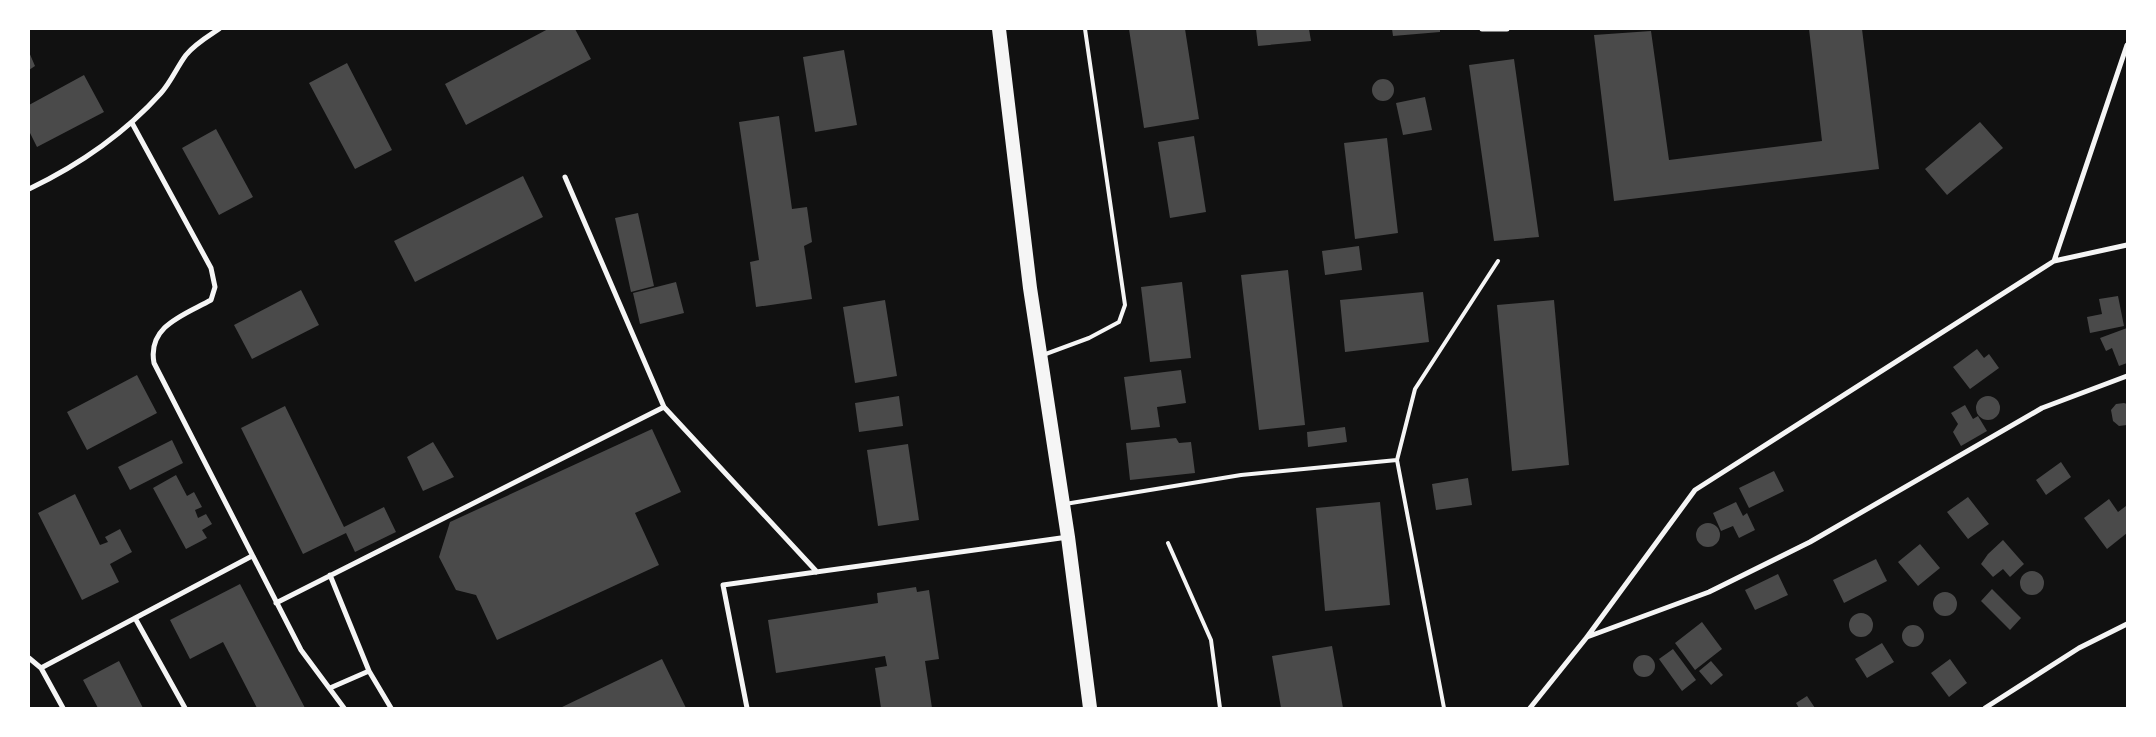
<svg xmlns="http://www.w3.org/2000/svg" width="2156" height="737" viewBox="0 0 2156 737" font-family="Raleway,sans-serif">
<rect width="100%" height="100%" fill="#111"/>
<path fill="#4a4a4a" d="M 548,29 L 575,29 L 591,59 L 466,125 L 445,84 Z
M 1129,29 L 1185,29 L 1199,119 L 1144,128 Z
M 1256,29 L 1309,29 L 1311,41 L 1258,46 Z
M 1392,29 L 1440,29 L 1440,32 L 1393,36 Z
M 1809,29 L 1862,29 L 1879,169 L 1614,201 L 1594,35 L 1651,31 L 1669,160 L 1822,141 Z
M 844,50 L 857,125 L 815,132 L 803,57 Z
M 29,52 L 35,66 L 29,70 Z
M 1514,59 L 1539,237 L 1494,241 L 1469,65 Z
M 347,63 L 392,150 L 355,169 L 309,83 Z
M 84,75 L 104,112 L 37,147 L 29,131 L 29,105 Z
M1372 90a11 11 0 1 1 22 0a11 11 0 1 1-22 0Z
M 1425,97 L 1432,130 L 1403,135 L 1396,103 Z
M 779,116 L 792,209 L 807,207 L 812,242 L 804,246 L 812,299 L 756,307 L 750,262 L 759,260 L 739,122 Z
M 1980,122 L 2003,148 L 1947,195 L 1925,169 Z
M 216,129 L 253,197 L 219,215 L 182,148 Z
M 1194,136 L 1206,212 L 1170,218 L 1158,142 Z
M 1387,138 L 1398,233 L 1355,239 L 1344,143 Z
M 523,176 L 543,217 L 415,282 L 394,241 Z
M 638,213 L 654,286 L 631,292 L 615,218 Z
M 1359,246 L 1362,270 L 1325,275 L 1322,251 Z
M 1288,270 L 1305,425 L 1259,430 L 1241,275 Z
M 676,282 L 684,313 L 640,324 L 633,293 Z
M 1182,282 L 1191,358 L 1150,362 L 1141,287 Z
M 301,290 L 319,325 L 252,359 L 234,325 Z
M 1423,292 L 1429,342 L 1345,352 L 1340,300 Z
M 2118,296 L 2124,326 L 2090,333 L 2087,317 L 2102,314 L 2099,299 Z
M 885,300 L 897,376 L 855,383 L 843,307 Z
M 1554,300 L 1569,465 L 1512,471 L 1497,305 Z
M 2127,328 L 2127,363 L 2119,366 L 2112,348 L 2106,351 L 2100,338 Z
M 1977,349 L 1984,358 L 1989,354 L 1999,368 L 1970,389 L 1953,367 Z
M 1181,370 L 1186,403 L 1157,407 L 1160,427 L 1131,430 L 1124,377 Z
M 137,375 L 157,413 L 87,450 L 67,412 Z
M 899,396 L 903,426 L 859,432 L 855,403 Z
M1976 408a12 12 0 1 1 24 0a12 12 0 1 1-24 0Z
M 2124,403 L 2127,404 L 2127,425 L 2119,426 L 2113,421 L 2111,410 L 2116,404 Z
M 1965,405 L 1973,419 L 1978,416 L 1987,431 L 1961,446 L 1953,432 L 1958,424 L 1951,413 Z
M 285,406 L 344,527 L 384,507 L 396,532 L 355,552 L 346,533 L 303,554 L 241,428 Z
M 1345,427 L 1347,442 L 1308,447 L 1307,432 Z
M 652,429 L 681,492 L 635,513 L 659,565 L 497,640 L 476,595 L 456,590 L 439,557 L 450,522 Z
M 1176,438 L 1179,443 L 1191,442 L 1195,473 L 1130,480 L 1126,443 Z
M 172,440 L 183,463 L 130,490 L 118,467 Z
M 433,442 L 454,477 L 423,491 L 407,457 Z
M 908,444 L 919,520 L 878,526 L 867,450 Z
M 2061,462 L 2071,477 L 2046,495 L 2036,480 Z
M 1774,471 L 1784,491 L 1749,508 L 1739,488 Z
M 176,475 L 187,496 L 194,492 L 202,507 L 195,510 L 198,518 L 206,514 L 212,524 L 202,530 L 207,538 L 186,549 L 153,488 Z
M 1468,478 L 1472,505 L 1436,510 L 1432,484 Z
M 75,494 L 100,545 L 108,542 L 105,537 L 120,529 L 132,552 L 110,564 L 119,582 L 82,600 L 38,513 Z
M 1968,497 L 1989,524 L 1968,539 L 1947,512 Z
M 2109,499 L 2118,512 L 2126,506 L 2127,508 L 2127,533 L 2107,549 L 2084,518 Z
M 1380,502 L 1390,605 L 1325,611 L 1316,508 Z
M 1736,502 L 1743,516 L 1747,513 L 1755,530 L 1739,538 L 1733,526 L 1721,531 L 1713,513 Z
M1696 535a12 12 0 1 1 24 0a12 12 0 1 1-24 0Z
M 2003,540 L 2024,564 L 2010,577 L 2003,569 L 1993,577 L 1981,564 L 1988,554 Z
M 1920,544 L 1940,568 L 1918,586 L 1898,562 Z
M 1876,559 L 1887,581 L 1844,603 L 1833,580 Z
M2020 583a12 12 0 1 1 24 0a12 12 0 1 1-24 0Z
M 1778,574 L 1788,595 L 1755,610 L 1745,590 Z
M 240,584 L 305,708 L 257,708 L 223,642 L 190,659 L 170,620 Z
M 916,587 L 917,592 L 929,590 L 939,659 L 925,661 L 932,708 L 881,708 L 875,668 L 887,666 L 885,656 L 776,673 L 768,620 L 878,603 L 877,593 Z
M 1992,589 L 2021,618 L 2010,630 L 1981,601 Z
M1933 604a12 12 0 1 1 24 0a12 12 0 1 1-24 0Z
M1849 625a12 12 0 1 1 24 0a12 12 0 1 1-24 0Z
M 1702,622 L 1722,649 L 1695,670 L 1675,643 Z
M1902 636a11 11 0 1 1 22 0a11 11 0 1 1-22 0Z
M 1882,643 L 1894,662 L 1867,678 L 1855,659 Z
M 1332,646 L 1343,708 L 1281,708 L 1272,656 Z
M 1673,649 L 1696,680 L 1682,691 L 1659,659 Z
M1633 666a11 11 0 1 1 22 0a11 11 0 1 1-22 0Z
M 662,659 L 686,708 L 560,708 Z
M 1950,659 L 1967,683 L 1949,697 L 1931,673 Z
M 119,661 L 143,708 L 98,708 L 83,680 Z
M 1711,661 L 1723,675 L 1711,685 L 1699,671 Z
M 1807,696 L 1815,708 L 1799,708 L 1796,703 Z"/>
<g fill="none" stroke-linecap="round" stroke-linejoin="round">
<path stroke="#f5f5f5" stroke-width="4" d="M 1043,355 L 1089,338 L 1119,322 L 1125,305 L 1085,29
M 1397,460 L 1444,708
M 1065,504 L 1241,475 L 1397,460 L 1415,389 L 1498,261
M 1168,543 L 1211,640 L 1220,708"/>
<path stroke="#f5f5f5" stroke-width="5" d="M 1482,29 L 1507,29
M 132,123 L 211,268 L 215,287 L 211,300 C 184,315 147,326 154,363 L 301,650 L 344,708
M 565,177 L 664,407 L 817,572
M 29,189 C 77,166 125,133 161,93 C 171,82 177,67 186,55 C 195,44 207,37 219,29
M 2054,261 L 2127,245
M 330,575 L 369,671 L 330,688
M 276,603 L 664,407
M 135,618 L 185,708
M 1587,637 L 1709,592 L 1810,542 L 2042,408 L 2127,376
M 29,658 L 41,668 L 63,708
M 41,668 L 252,556
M 369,671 L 391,708
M 747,708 L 723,585 L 1068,537
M 1530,708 L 1587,637 L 1695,490 L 2054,261 L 2127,45
M 1985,708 L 2079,648 L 2127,624"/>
<path stroke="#f5f5f5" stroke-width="14" d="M 999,29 L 1030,288 L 1068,537 L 1090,708"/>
</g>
<rect width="2156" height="737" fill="none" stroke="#ffffff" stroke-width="60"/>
</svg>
